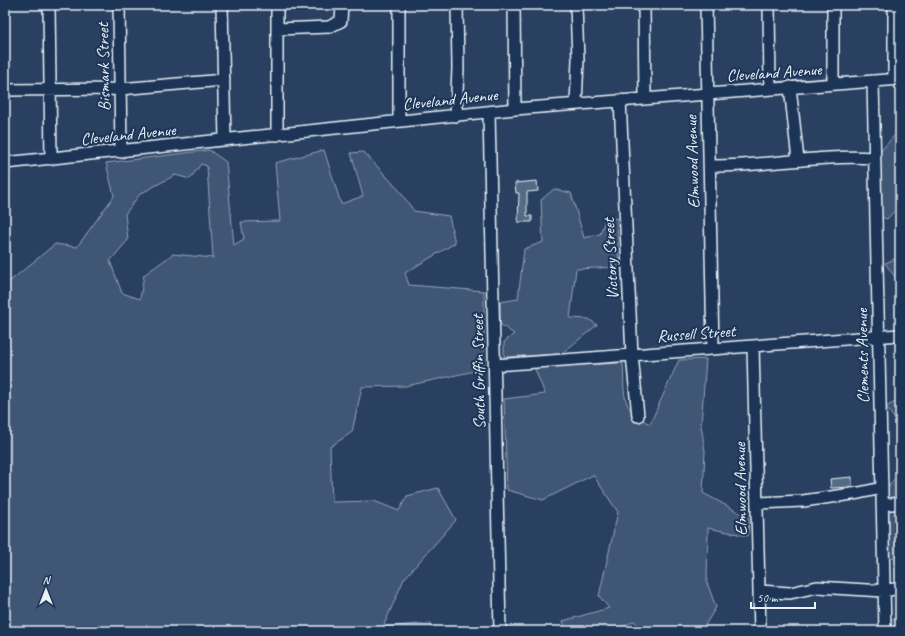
<svg xmlns="http://www.w3.org/2000/svg" width="905" height="636" viewBox="0 0 905 636" font-family="Caveat,sans-serif">
<rect width="100%" height="100%" fill="#294061"/>
<filter id="ink" filterUnits="userSpaceOnUse"><feTurbulence type="fractalNoise" baseFrequency=".025" numOctaves="2"/><feDisplacementMap in="SourceGraphic" scale="8" xChannelSelector="R" yChannelSelector="G"/><feConvolveMatrix kernelMatrix="1 2 1 2 8 2 1 2 1" color-interpolation-filters="sRGB"/></filter>
<g filter="url(#ink)">
<path fill="#415774" stroke="#94a4b6" fill-rule="evenodd" d="M 900,129 L 900,205 L 887,219 L 881,217 L 880,152 Z
M 209,150 L 226,162 L 234,245 L 244,239 L 241,222 L 280,221 L 275,163 L 324,150 L 341,204 L 363,196 L 351,153 L 364,152 L 399,190 L 414,211 L 449,216 L 455,243 L 405,273 L 409,285 L 484,291 L 484,369 L 406,386 L 362,387 L 352,432 L 330,447 L 332,502 L 374,501 L 399,511 L 407,496 L 438,488 L 456,520 L 404,579 L 383,627 L 431,623 L 432,631 L 5,631 L 5,283 L 9,282 L 55,244 L 77,247 L 114,196 L 106,163 ZM 201,164 L 207,166 L 213,258 L 173,254 L 144,275 L 140,299 L 122,293 L 110,261 L 128,240 L 125,214 L 140,194 L 175,175 L 190,179 Z
M 554,189 L 571,193 L 584,238 L 600,234 L 605,220 L 617,218 L 619,267 L 576,269 L 570,318 L 589,319 L 597,325 L 561,354 L 504,357 L 504,342 L 514,334 L 500,324 L 500,302 L 518,299 L 524,249 L 543,242 L 541,200 Z
M 900,257 L 900,284 L 885,263 Z
M 706,359 L 701,425 L 705,451 L 703,493 L 749,518 L 748,536 L 708,528 L 707,583 L 716,607 L 704,627 L 704,631 L 645,631 L 634,621 L 615,631 L 566,631 L 563,621 L 609,608 L 599,596 L 618,512 L 593,475 L 543,500 L 507,490 L 504,399 L 545,394 L 534,367 L 623,363 C 625,393 619,410 650,424 L 679,360 Z
M 900,399 L 900,445 L 899,425 L 886,407 Z
M 900,471 L 900,555 L 888,559 L 887,489 Z
M 888,619 L 900,619 L 900,631 L 888,631 Z"/>
<path fill="#556a83" stroke="#e8f1f8" d="M 537,181 L 538,191 L 527,192 L 527,216 L 532,216 L 532,222 L 518,222 L 519,193 L 516,193 L 515,183 Z
M 852,477 L 852,487 L 831,488 L 830,479 Z"/>
<g fill="none" stroke-linecap="round" stroke-linejoin="round">
<defs>
<path id="minor" d="M 49,5 L 51,159
M 119,5 L 121,152
M 222,5 L 225,140
M 277,5 L 277,135
M 399,5 L 399,121
M 514,5 L 515,109
M 576,5 L 578,60 L 576,104
M 644,5 L 645,98
M 706,5 L 713,349
M 769,5 L 770,89
M 833,5 L 833,84
M 894,5 L 894,79
M 277,29 L 329,27 L 341,21 L 342,5
M 873,81 L 885,631
M 790,87 L 798,160
M 5,90 L 120,89 L 224,80
M 620,100 L 632,355 L 638,416
M 489,112 L 500,631
M 456,116 L 458,68 L 457,5
M 5,163 L 515,109 L 900,79
M 710,166 C 765,167 819,154 874,158
M 753,346 L 760,631
M 495,365 L 900,335
M 758,503 L 803,501 L 859,493 L 882,488
M 882,505 L 900,503
M 759,591 L 790,593 L 817,587 L 883,591 L 900,588"/>
</defs>
<use href="#minor" stroke="#e8f1f8" stroke-width="14"/>
<use href="#minor" stroke="#1d3557" stroke-width="11"/>
</g>
</g>
<g text-anchor="middle" stroke-width="4" stroke-linejoin="round" paint-order="stroke">
<g font-size="17" fill="#e8f1f8" stroke="#1d3557">
<text transform="translate(103 67) rotate(-91)" y="6">Bismark Street</text>
<text transform="translate(774 72) rotate(-4)" y="6">Cleveland Avenue</text>
<text transform="translate(450 99) rotate(-6)" y="6">Cleveland Avenue</text>
<text transform="translate(128 134) rotate(-6)" y="6">Cleveland Avenue</text>
<text transform="translate(692 162) rotate(-92)" y="6">Elmwood Avenue</text>
<text transform="translate(610 259) rotate(-93)" y="6">Victory Street</text>
<text transform="translate(696 333) rotate(-4)" y="6">Russell Street</text>
<text transform="translate(862 356) rotate(-91)" y="6">Clements Avenue</text>
<text transform="translate(478 372) rotate(-91)" y="6">South Griffin Street</text>
<text transform="translate(740 489) rotate(-91)" y="6">Elmwood Avenue</text>
</g>
</g>
<rect width="905" height="636" fill="none" stroke="#1d3557" stroke-width="20"/>
<rect x="10" y="10" width="885" height="616" fill="none" stroke="#e8f1f8" stroke-width="1.5" filter="url(#ink)"/>
<g transform="translate(46 590)" stroke="#1d3557" stroke-width="3" paint-order="stroke">
<path d="M0-3L7 15L0 10L-7 15Z" fill="#e8f1f8"/>
<text y="-6" font-size="11" font-weight="bold" text-anchor="middle" fill="#e8f1f8">N</text>
</g>
<path d="M751 602v6h64v-6" fill="none" stroke="#e8f1f8" stroke-width="2"/>
<text x="757" y="602" font-size="12" fill="#e8f1f8" stroke="#1d3557" stroke-width="3" paint-order="stroke">50 m</text>
</svg>
